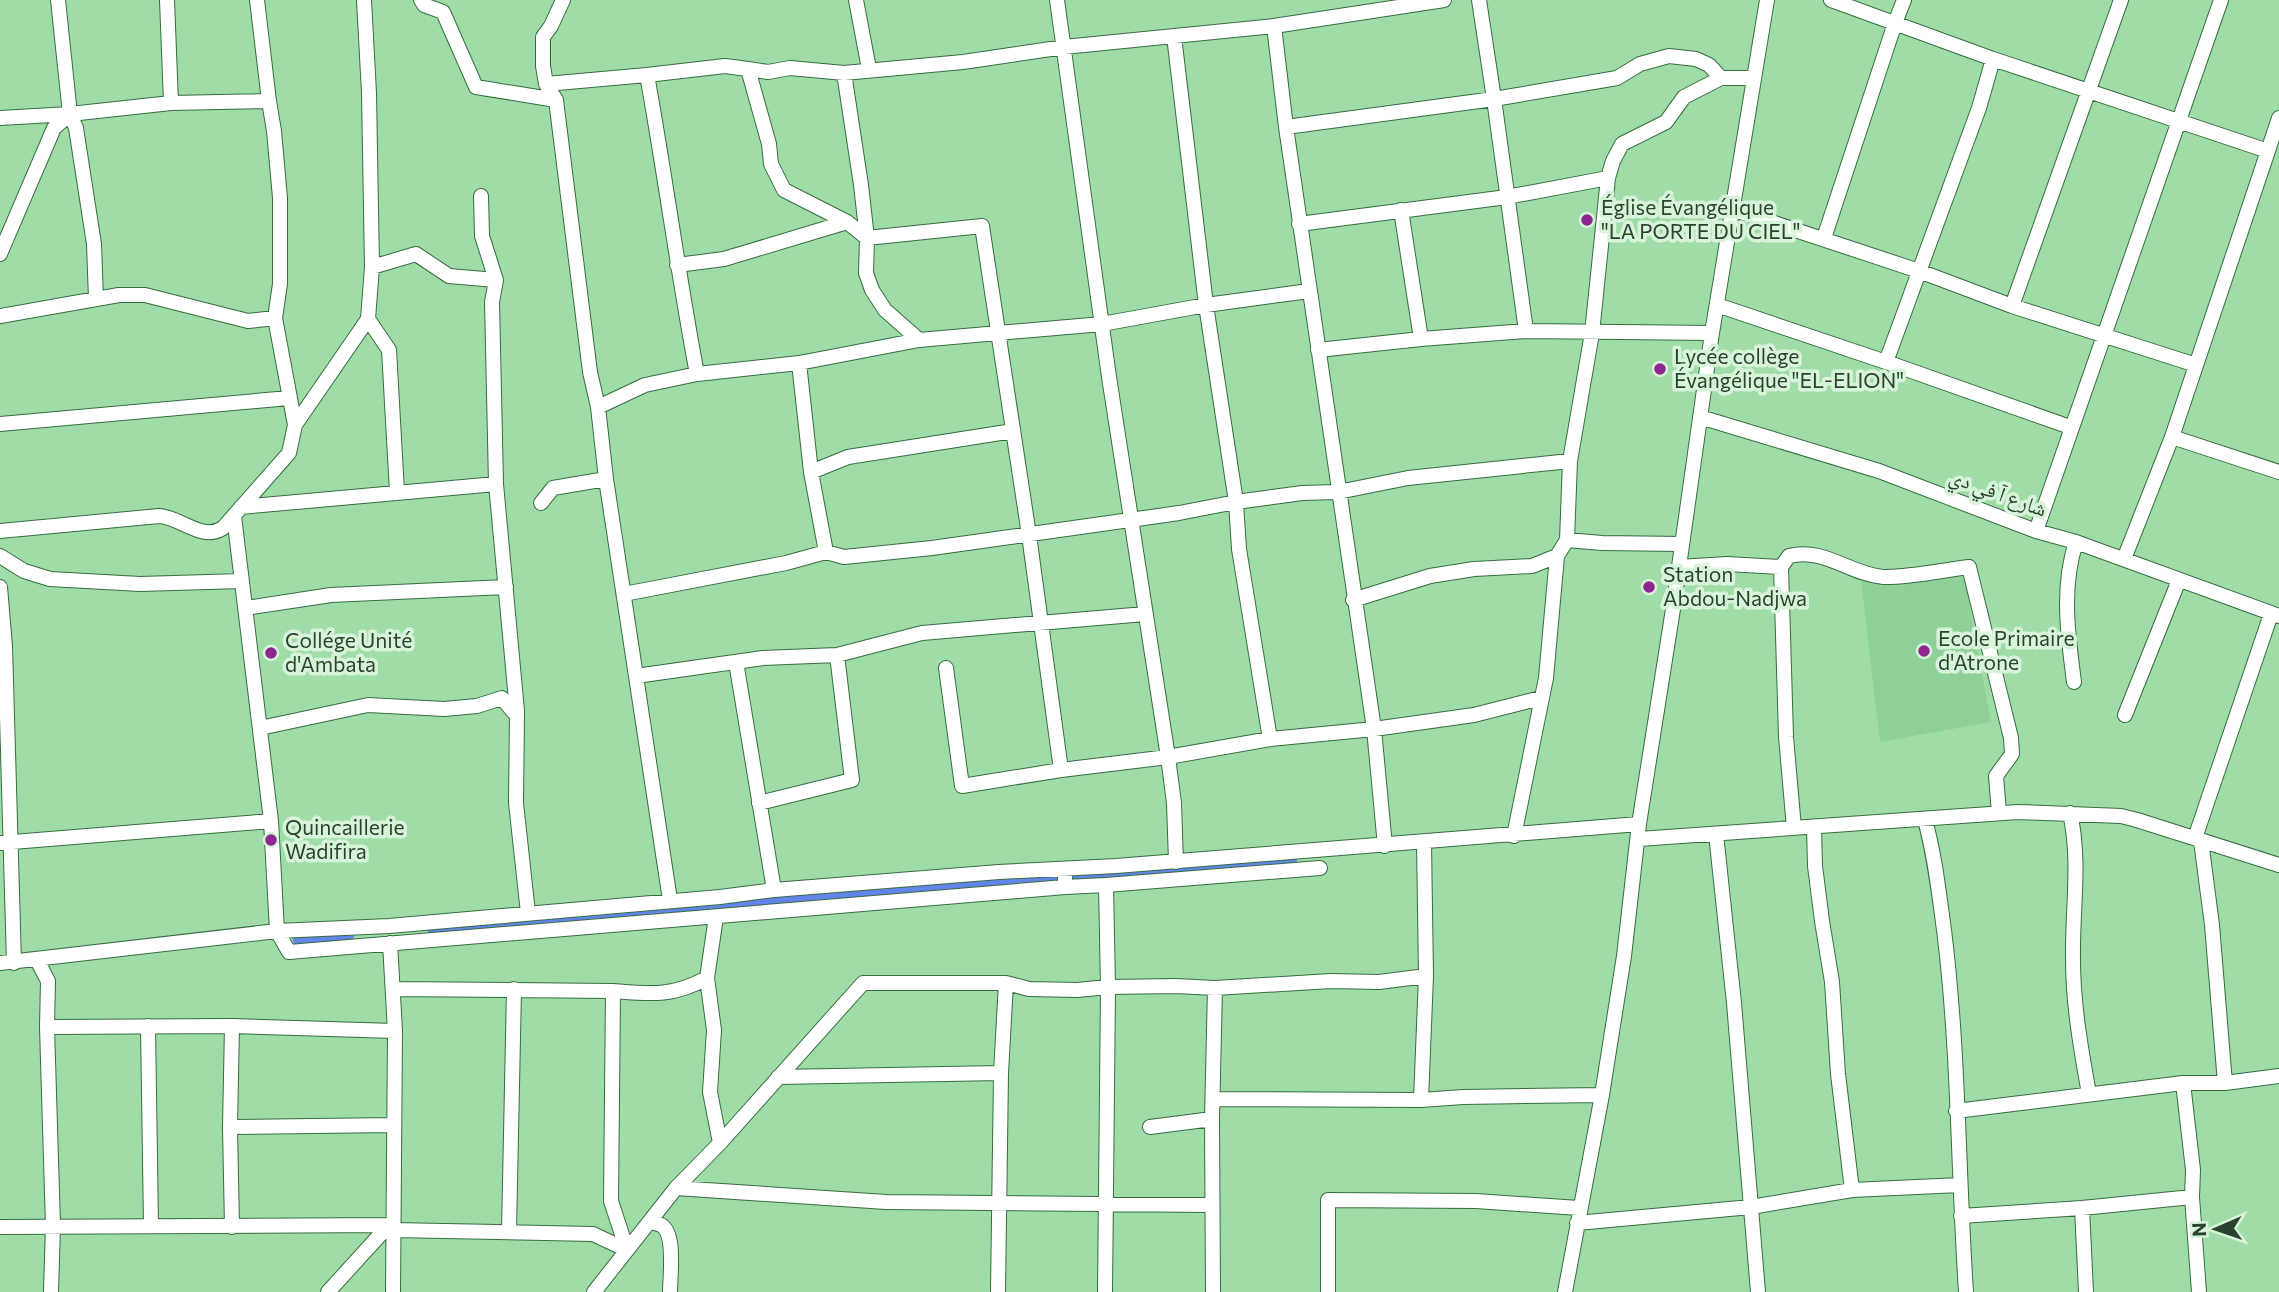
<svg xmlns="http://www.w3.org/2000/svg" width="2279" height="1292" viewBox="0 0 2279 1292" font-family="Commissioner,'Noto Naskh Arabic',sans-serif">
<rect width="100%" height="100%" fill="#a0dca8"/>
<path fill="#90d099" d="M 1964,576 L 1991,722 L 1880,742 L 1861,580 Z"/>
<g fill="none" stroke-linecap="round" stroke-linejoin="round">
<path stroke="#6284eb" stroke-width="10" d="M 1072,878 L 1292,860
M 964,886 L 1060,879
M 432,929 L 956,887
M 298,940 L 349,936"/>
<defs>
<path id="minor" d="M 58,0 L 70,114 L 76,128 L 94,244 L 96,299
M 167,0 L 171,103
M 421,0 L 424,5 L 443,12 L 476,87 L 556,100
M 563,0 L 551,26 L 543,37 L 543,66 L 546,84 L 556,100 L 590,372 L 598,407 L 606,479 L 670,900
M 856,0 L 869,69
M 1057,0 L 1109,377 L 1168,757 L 1174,803 L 1176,862
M 1831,0 L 1993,59 L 2268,151
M 1174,36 L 1206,305 L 1236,502 L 1239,549 L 1270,739
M 748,69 L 768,72 L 790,68 L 844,73 L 963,62 L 1064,47 L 1274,26
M 844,73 L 861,185 L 867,238 L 866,273 L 872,290 L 885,310 L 919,340
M 647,75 L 725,66 L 748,69 L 769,144 L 771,164 L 784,190 L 847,222 L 867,238 L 982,226 L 1029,535 L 1061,770
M 546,84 L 647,75 C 665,174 678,274 697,374
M 0,118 L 70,114 L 171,103 L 269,101
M 1286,127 L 1494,99 L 1479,0
M 481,196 L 482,236 L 496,280 L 492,302 L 496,484 L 517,711 L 516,803 L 528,913
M 1732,209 L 1919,271 L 2012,306 L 2196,365
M 1401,210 L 1421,339
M 1299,224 L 1507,197 L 1608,178 L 1613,161 L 1622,144 L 1666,122 L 1684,97 L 1721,78
M 1824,238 L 1895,23 L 1904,0
M 0,254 L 54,128 L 70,114
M 677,265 L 724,259 L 847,222
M 372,267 L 416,254 L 449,276 L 496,280
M 1717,305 L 1886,362 L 2070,427
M 2012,306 L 2121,0
M 0,316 L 119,295 L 145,295 L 248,321 L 275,318
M 368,319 L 389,350 L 397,492
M 1526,331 L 1494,99 L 1617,78 L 1640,64 L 1669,56 L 1696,59 L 1709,65 L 1721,78 L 1753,78
M 1318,350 L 1421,339 L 1526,331 L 1712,333
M 1886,362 L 1979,108 L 1993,59
M 799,363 L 811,472 L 826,552
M 598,407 L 645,385 L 697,374 L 799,363 L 919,340 L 1102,324 L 1206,305 L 1309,291
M 1700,417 L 1879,471 L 2036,531 L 2076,542 L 2279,616
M 0,424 L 289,398
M 295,425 L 368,319 L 372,267 L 369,93 L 364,0
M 2172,437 L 2279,472
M 811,472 L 848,457 L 1013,431
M 541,503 L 553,488 L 606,479
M 241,507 L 496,484
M 234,516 L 271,821 L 277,931 L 289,952 C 548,929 807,909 1065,887 L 1065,869
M 0,531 L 159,516 C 181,517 202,542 223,528 L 289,453 L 295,425 L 275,318 L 280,284 L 280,198 L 274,131 L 269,101 L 257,0
M 2036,531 L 2221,0
M 1567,540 L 1602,543 L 1682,544
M 0,556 L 24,571 L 50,579 L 140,584 L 242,581
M 2124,559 L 2172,437 L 2279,118
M 1679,567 L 1727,564 L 1781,567
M 0,587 L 5,646 L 14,963
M 624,594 L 786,563 L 826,552 L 844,557 L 932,548 L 1179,513 L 1236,502 L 1302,493 L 1338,492 L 1408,478 L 1570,461
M 1353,600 L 1430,576 L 1474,569 L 1532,566 L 1557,556
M 246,608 L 331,595 L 506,587
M 736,662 L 774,890
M 946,668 L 962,786 L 1061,770 L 1168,757 L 1270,739 L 1374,729 L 1474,715 L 1541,698
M 636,676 L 763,658 L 837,655 L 922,633 L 1145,614
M 2074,682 C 2068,636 2061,587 2076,542
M 2125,715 L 2179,580
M 260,728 L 368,705 L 444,709 L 477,706 L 502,698 L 516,715
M 759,803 L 852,780 L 837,655
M 2070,813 C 2081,862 2072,910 2073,959 C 2073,1005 2081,1049 2089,1094
M 1925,820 C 1935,856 1939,894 1944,930 C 1959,1050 1958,1172 1966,1292
M 1814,827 L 1815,866 L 1822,921 L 1832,982 L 1838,1074 L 1852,1190
M 1794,828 L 1786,737 L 1781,567 L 1789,556 C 1823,547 1850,574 1883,577 C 1906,578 1945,570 1969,567 L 2011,738 L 2012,754 L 1996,776 L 1999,813
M 1716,834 L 1734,1003 L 1758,1292
M 1514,836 L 1546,678 L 1557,556 L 1567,540 L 1570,461 L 1592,333 L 1608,178
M 2195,838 L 2271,614
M 1639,839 L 2018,812 L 2121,816 L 2137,820 L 2279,865
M 2201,841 L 2212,925 L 2225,1083
M 0,843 L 271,821
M 1385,846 L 1374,729 L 1286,127 L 1274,26 L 1444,0
M 1106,885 L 1320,868
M 1065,887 L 1106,885 L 1108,987 L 1105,1292
M 716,917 L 707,978 L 714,1030 L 710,1092 L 720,1143
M 390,943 L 395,1031 L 393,1292
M 37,960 L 48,981 L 47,1027 L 53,1226 L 51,1292
M 0,963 L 277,931 L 389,926 L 720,897 L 774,890 L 999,872 L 1116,866 L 1639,824
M 394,989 L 613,991 C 651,994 672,997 707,978
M 613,991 L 611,1201 L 627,1250
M 148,1026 L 151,1226
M 232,1026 L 230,1127 L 232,1227
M 47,1027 L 232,1026 L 395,1031
M 778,1077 L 1001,1073
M 2183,1083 L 2193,1170 L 2192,1197 L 2199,1292
M 1213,1099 L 1421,1100 L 1463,1097 L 1602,1095
M 1421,1100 L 1426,976 L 1424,843
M 1956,1111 L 2183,1083 L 2225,1083 L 2279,1076
M 230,1127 L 394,1125
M 1150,1127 L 1212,1119
M 676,1188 L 886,1202 L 1212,1205
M 2082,1208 L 2086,1292
M 1961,1216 L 2082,1208 L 2192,1197
M 650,1222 C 653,1223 657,1223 661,1225 C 676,1233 670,1276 670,1292
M 1577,1223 L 1751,1207 L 1852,1190 L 1960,1185
M 0,1227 L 389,1225 L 392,1230 L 593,1234 L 627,1250
M 509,1232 L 514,989
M 328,1292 L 389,1225
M 594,1292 L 676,1188 L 720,1143 L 863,983 L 1006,983 L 1029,989 L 1077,990 L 1108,987 L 1176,986 L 1215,988 L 1331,981 L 1379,982 L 1426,976
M 998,1292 L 1001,1073 L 1006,983
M 1213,1292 L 1212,1119 L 1215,988
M 1328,1292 L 1328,1200 L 1476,1201 L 1579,1208
M 1565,1292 L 1602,1095 L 1624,956 L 1639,824 L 1673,609 L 1712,333 L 1767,0"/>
</defs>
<use href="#minor" stroke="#366e40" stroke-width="16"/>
<use href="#minor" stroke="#fff" stroke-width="14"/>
</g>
<g fill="#8e278e" stroke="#d7f4da" stroke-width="2.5">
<circle cx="1587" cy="220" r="7"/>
<circle cx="1660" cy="369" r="7"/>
<circle cx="1649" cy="587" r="7"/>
<circle cx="1924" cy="651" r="7"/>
<circle cx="271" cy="653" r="7"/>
<circle cx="271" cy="840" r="7"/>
</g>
<g text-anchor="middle" stroke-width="7" stroke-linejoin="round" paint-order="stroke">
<g font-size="21" fill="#2b432e" stroke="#d7f4da" text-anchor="start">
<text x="1601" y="215">Église Évangélique<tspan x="1601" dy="24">"LA PORTE DU CIEL"</tspan></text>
<text x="1674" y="364">Lycée collège<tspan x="1674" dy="24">Évangélique "EL-ELION"</tspan></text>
<text x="1663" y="582">Station<tspan x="1663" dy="24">Abdou-Nadjwa</tspan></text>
<text x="1938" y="646">Ecole Primaire<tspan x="1938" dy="24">d'Atrone</tspan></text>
<text x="285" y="648">Collége Unité<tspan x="285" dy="24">d'Ambata</tspan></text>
<text x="285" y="835">Quincaillerie<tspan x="285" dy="24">Wadifira</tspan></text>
</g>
<g font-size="21" fill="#2b432e" stroke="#d7f4da">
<text transform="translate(1998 493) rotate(20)" y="7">شارع آ في دي</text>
</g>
</g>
<g transform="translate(2216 1229) rotate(268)" stroke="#d7f4da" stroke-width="5" paint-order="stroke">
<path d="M0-5L12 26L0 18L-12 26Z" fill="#2b432e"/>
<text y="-10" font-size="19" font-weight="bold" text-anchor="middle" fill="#2b432e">N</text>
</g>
</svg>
